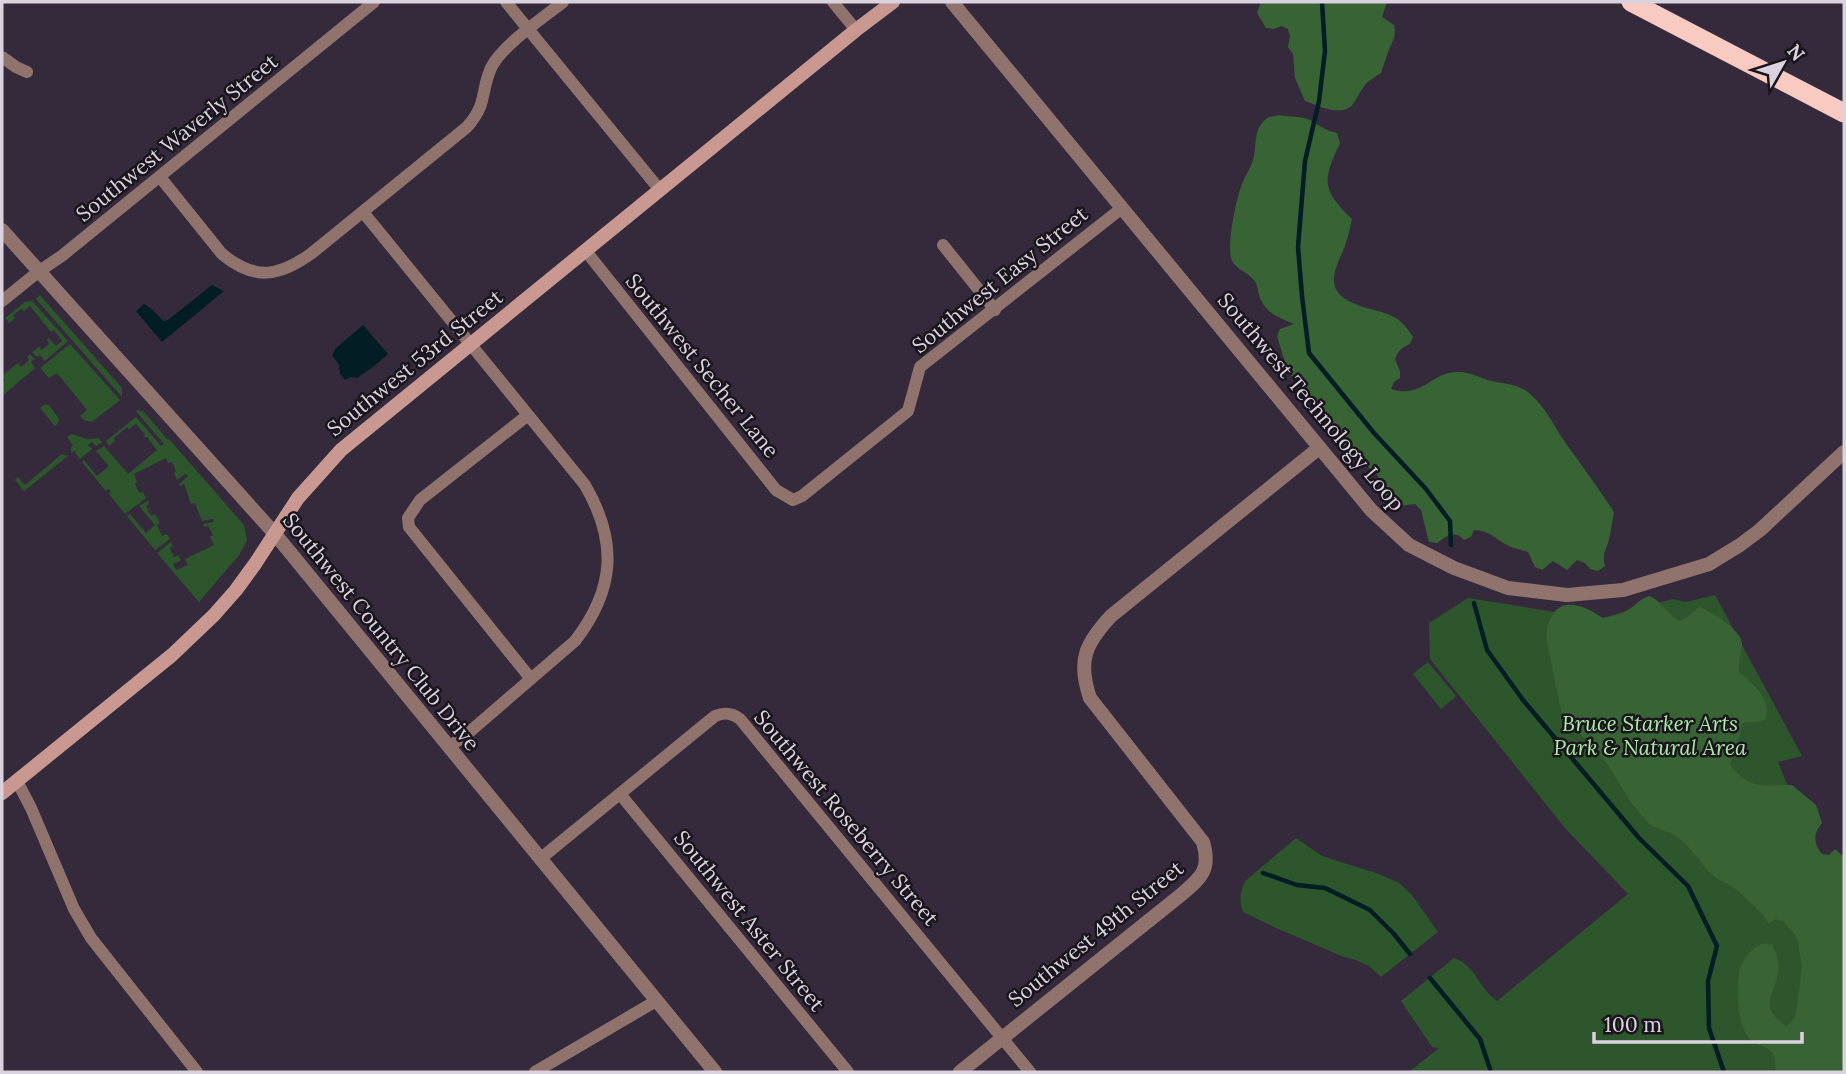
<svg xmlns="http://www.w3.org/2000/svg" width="1846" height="1074" viewBox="0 0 1846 1074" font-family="Lora,serif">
<rect width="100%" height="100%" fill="#352a3c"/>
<path fill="#2e562c" d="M 40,295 L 122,388 L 122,397 L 36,299 Z
M 32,301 L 68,341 L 45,361 L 40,355 L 37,357 L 32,352 L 39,347 L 42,350 L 49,344 L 47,340 L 49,338 L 56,346 L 62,341 L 54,330 L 51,332 L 30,306 L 24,311 L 21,309 L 13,315 L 15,318 L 9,323 L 5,318 L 25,302 Z
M 70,344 L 120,400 L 92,422 L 84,420 L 80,416 L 87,410 L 57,373 L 49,378 L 40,368 Z
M 30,354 L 34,359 L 31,362 L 35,368 L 2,396 L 2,383 L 5,380 L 2,376 L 18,363 L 21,367 L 29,360 L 27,356 Z
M 48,404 L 59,419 L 58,423 L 55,426 L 40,408 L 44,405 Z
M 138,410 L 144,412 L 168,440 L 169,439 L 244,525 L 247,540 L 239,555 L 199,602 L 157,553 L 171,542 L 173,546 L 170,548 L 174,557 L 178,555 L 181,560 L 173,564 L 176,570 L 188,565 L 185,559 L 214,545 L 210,537 L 213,535 L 208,526 L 204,527 L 203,524 L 214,522 L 213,519 L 202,521 L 195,503 L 191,504 L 184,484 L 180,486 L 179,484 L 188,476 L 185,474 L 177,480 L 174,473 L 176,471 L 172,462 L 168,463 L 166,458 L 134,474 L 137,482 L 135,484 L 139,493 L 143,492 L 146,498 L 125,514 L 109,494 L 111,491 L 109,489 L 106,491 L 82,462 L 84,460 L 97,476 L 109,466 L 96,451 L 104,446 L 128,474 L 157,450 L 147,437 L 143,438 L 145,435 L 136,424 L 129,429 L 127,427 L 114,438 L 115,441 L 109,446 L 106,441 L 136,417 L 161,446 L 164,444 L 136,411 Z
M 72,434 L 87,439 L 98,438 L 102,442 L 96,446 L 92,442 L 88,445 L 92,449 L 80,459 L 74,451 L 71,453 L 71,447 L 73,445 L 67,437 Z
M 62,454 L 68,456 L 24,491 L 15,480 L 18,477 L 25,485 Z
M 148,501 L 149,504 L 146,506 L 151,516 L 155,514 L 160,523 L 157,525 L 162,536 L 167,534 L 170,539 L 155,550 L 127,516 L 130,514 L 146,533 L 155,525 L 139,506 Z
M 1715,595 L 1802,756 L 1778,762 L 1808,835 L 1844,1072 L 1409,1072 L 1439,1048 L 1432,1047 L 1401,1001 L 1454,958 C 1476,965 1479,989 1497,1001 L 1628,894 L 1565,828 L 1430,659 L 1429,623 L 1468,598 L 1598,619 L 1672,599 L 1686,602 Z
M 1428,662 L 1456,696 L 1441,709 L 1413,674 Z
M 1296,838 L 1322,856 L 1379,874 L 1399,883 L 1412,895 L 1438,932 L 1381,977 L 1369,966 L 1356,960 L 1344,957 L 1274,927 L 1243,912 C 1239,900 1240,892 1245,881 Z"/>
<path fill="#386335" d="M 1261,2 L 1387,2 L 1382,17 L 1394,25 C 1397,38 1391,43 1387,55 C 1385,61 1383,67 1381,73 C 1375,77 1367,81 1363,88 C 1354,100 1354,113 1333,110 C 1324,109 1314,104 1305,101 L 1295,78 L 1293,54 L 1288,47 L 1290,36 L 1288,29 L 1281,26 L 1274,29 L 1266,28 L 1257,13 Z
M 1280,115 C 1289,117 1301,116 1310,120 C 1321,126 1324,130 1337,133 L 1340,143 C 1322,181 1322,190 1352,219 C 1350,228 1348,237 1345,246 C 1341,256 1335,267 1334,277 C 1331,307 1377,307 1394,317 C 1403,322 1408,329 1413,337 L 1410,344 C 1402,347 1398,351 1395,359 L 1400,371 L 1400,378 L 1394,382 L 1391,389 C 1422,399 1430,373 1457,372 C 1467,371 1479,377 1488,380 C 1502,384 1517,383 1529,393 C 1546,407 1554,427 1567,445 C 1583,467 1599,489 1614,512 C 1612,522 1611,533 1608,543 C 1605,552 1602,556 1605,566 L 1598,571 L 1590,569 L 1585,563 L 1577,560 L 1567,570 L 1553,561 L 1542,570 L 1535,567 L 1528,552 C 1522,550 1516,549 1511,547 C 1497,541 1490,530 1474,530 L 1471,537 L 1464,540 L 1458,535 L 1450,534 L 1437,543 L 1429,542 L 1421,510 L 1415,504 L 1399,506 L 1385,497 L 1377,474 L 1347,452 L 1344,445 L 1343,436 L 1338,429 L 1331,426 L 1323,419 L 1313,406 L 1311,398 L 1290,374 L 1284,359 L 1277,336 L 1280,329 L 1294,324 C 1281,318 1268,315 1261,300 C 1257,293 1259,286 1254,280 C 1248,272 1234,269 1231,258 C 1227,244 1236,199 1242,184 C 1245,176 1251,168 1253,160 C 1257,147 1253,130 1265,120 C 1268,116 1275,116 1280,115 Z
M 1650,596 C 1662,602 1668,615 1680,621 L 1687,617 L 1699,607 C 1711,611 1741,630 1742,643 C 1742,653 1738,662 1739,672 C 1754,685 1773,700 1765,720 C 1757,723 1750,721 1742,723 L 1739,738 L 1730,764 C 1748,790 1763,785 1792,785 L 1816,805 L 1822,823 C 1813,834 1813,843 1822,854 L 1829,855 L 1835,849 L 1844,857 L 1844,1072 L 1776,1072 C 1775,1035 1757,1056 1745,1032 C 1736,1014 1733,967 1749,953 C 1757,945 1762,941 1773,945 C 1776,954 1780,962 1778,972 C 1775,997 1757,1006 1786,1026 L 1792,1021 L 1796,1014 L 1802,966 L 1798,942 L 1795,935 L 1784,922 L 1776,919 L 1769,923 L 1759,911 L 1736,889 L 1716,878 L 1710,873 L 1685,843 L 1672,834 L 1650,825 L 1629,800 L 1609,766 L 1588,741 L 1569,725 L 1561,710 L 1546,638 C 1550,596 1575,599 1603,618 C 1612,617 1623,614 1631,608 C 1638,603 1641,598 1650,596 Z"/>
<path fill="#021d23" d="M 212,285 L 224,291 L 162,342 L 136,311 L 144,304 C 153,308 157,316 164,321 L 168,320 Z
M 363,325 L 388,354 L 373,367 L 357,378 L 351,377 L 345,380 L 340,374 L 339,365 L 332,355 L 336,348 Z"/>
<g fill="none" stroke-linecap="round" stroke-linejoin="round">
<path stroke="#021d23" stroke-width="4.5" d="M 1322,2 L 1325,51 L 1319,101 L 1305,161 L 1298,247 L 1302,296 L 1309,353 L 1374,433 L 1426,489 L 1450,521 L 1451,545
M 1474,603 L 1487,650 L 1523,700 L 1639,838 L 1688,886 L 1717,946 L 1708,981 L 1709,1028 L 1724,1072
M 1263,873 L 1297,885 L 1325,888 L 1370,910 L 1394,934 L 1410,954
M 1430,978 L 1480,1039 L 1491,1072"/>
<path stroke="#91736e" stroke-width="12" d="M 506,2 L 660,190
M 833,2 L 856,30
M 2,57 L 16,67 L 27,72
M 160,177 L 222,254 C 255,281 279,277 312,253 L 467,127 C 488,103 480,93 491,68 C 501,46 543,18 563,2
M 363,212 L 585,485 C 618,542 615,589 575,641 L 467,734 L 449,747
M 943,245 L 995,310
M 585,250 L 776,490 L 793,500 L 802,496 L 908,411 L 920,367 L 1122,208
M 2,301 L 38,272 L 63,255 L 374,2
M 528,415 L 420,500 L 408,518 L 409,527 L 531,679
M 17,781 L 31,808 L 74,909 L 91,938 L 197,1072
M 620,794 L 848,1072
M 540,859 L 715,716 C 725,712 732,713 740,719 L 1030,1072
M 535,1072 L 656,1001"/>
<path stroke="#91736e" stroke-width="14" d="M 952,2 L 1371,510 L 1409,545 L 1454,568 L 1508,588 L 1567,595 L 1623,590 L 1709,564 L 1740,545 L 1760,530 L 1844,452
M 2,230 L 275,534 L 715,1072
M 960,1072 L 1182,894 C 1202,877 1211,869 1203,842 L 1090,698 C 1077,660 1086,643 1111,616 L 1319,448"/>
<path stroke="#c99991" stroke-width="14" d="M 2,793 L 172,655 L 214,615 L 236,590 L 255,564 L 298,498 L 341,450 L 856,30 L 893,2"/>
<path stroke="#f8cac2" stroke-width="19" d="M 1631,2 L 1844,113"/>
</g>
<g text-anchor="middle" stroke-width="5" stroke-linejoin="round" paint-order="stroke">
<g font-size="21" fill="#dad3df" stroke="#1a151d">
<text transform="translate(177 138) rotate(-39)" y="7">Southwest Waverly Street</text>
<text transform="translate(1000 280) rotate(-39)" y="7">Southwest Easy Street</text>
<text transform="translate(415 363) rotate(-39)" y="7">Southwest 53rd Street</text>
<text transform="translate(702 366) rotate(51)" y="7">Southwest Secher Lane</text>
<text transform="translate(1311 402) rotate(50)" y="7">Southwest Technology Loop</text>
<text transform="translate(381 632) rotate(51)" y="7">Southwest Country Club Drive</text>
<text transform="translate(846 818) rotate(50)" y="7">Southwest Roseberry Street</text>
<text transform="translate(749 921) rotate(51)" y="7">Southwest Aster Street</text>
<text transform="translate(1096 934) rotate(-39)" y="7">Southwest 49th Street</text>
</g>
<g font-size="21" font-style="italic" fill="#a9eba4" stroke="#1a151d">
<text x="1650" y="731">Bruce Starker Arts<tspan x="1650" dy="24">Park &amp; Natural Area</tspan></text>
</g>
</g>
<rect width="1846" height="1074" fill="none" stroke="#dad3df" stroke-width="7"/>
<g transform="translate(1783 63) rotate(51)" stroke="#1a151d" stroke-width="5" paint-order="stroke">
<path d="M0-5L12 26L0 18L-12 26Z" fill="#dad3df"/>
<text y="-10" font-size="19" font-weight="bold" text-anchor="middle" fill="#dad3df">N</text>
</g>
<path d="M1594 1032v10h208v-10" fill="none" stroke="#dad3df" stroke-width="3.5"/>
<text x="1604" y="1032" font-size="21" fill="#dad3df" stroke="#1a151d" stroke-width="5" paint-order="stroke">100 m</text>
</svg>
